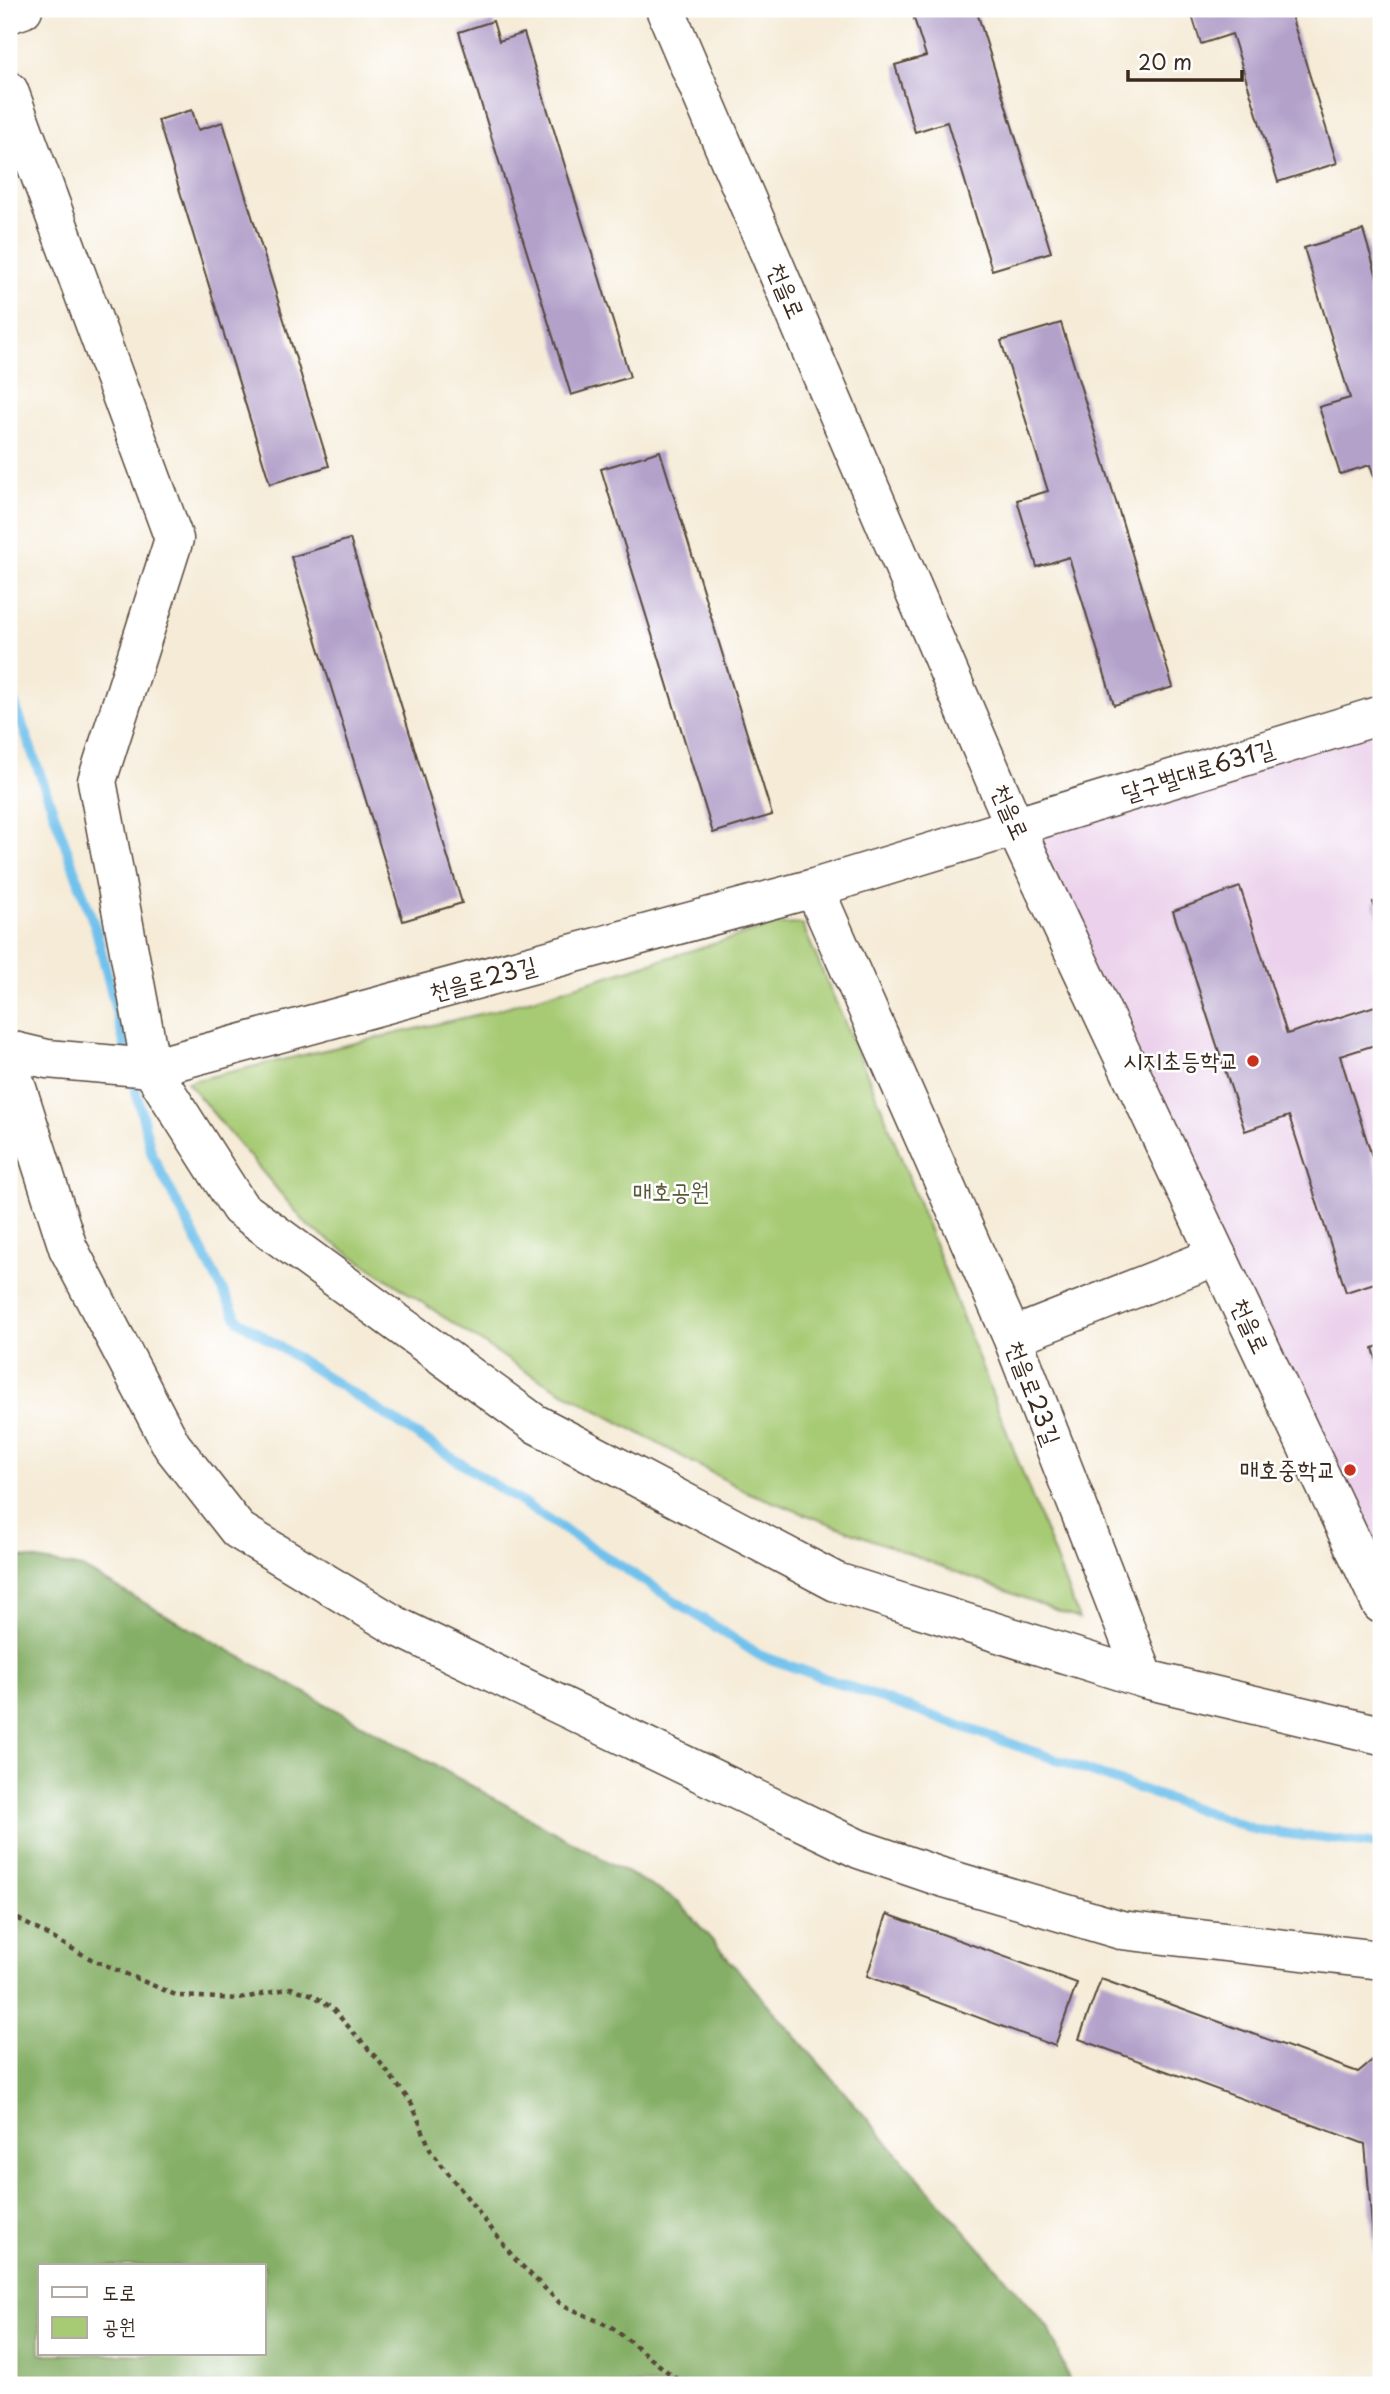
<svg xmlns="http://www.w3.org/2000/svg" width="1390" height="2394" viewBox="0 0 1390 2394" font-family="'Playpen Sans','Poor Story',sans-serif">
<rect width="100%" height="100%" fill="#fff"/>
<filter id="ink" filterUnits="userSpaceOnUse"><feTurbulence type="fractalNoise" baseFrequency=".0143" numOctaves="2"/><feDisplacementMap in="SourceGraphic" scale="14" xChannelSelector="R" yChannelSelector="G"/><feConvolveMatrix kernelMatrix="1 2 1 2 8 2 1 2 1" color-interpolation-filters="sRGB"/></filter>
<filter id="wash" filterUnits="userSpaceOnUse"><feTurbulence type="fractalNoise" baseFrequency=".00686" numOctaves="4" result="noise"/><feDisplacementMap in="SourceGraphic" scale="28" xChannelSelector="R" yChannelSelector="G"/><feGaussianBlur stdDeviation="1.57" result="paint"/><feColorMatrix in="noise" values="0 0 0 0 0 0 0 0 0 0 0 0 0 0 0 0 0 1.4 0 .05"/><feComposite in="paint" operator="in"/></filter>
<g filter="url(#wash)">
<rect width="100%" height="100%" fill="#f5ebd7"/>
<path fill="#ebd1eb" d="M 1381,715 L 1381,1604 L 1015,827 Z"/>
<path fill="#a7cb75" stroke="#717a4a" stroke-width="2" d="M 802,924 L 883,1111 L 1079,1619 L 747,1492 L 523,1370 L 308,1226 L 187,1082 L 493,1011 L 775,925 Z"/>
<path fill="#85af66" stroke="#606c42" stroke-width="2" fill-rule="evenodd" d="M 9,1555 L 82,1568 L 678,1901 L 1050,2329 L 1071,2385 L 9,2385 ZM 40,2266 L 264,2266 L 264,2354 L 40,2354 Z"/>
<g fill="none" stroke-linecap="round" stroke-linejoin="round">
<path stroke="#71c1ec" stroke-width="10" d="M 9,688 L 96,930 L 152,1155 L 238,1320 L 759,1655 L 1256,1830 L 1381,1845"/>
</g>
<g id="blocks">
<path fill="#b4a1ca" d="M 911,9 L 976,9 L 1051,252 L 992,270 L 947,122 L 915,132 L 895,65 L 926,56 Z
M 1190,9 L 1289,9 L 1337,163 L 1278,182 L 1232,34 L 1201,44 Z
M 493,21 L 499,41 L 524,33 L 630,377 L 571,395 L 459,32 Z
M 192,110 L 198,130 L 223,122 L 329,466 L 270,484 L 158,120 Z
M 1363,230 L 1381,290 L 1381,497 L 1370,465 L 1340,474 L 1319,407 L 1350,398 L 1304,248 Z
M 1061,323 L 1173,687 L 1114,705 L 1069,557 L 1037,567 L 1017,500 L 1048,491 L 1001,341 Z
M 660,451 L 772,815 L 713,833 L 601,469 Z
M 350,539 L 462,903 L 403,921 L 291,557 Z
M 1240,887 L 1287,1034 L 1381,1004 L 1381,1043 L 1340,1056 L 1381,1185 L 1381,1281 L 1346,1292 L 1289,1116 L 1245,1131 L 1173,911 Z
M 1381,899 L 1381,927 L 1373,902 Z
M 1381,1345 L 1381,1374 L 1373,1348 Z
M 887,1914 L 1077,1983 L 1055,2046 L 867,1976 Z
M 1101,1979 L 1358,2072 L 1381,2053 L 1381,2299 L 1378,2299 L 1365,2144 L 1079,2039 Z"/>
</g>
</g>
<g filter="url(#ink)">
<use href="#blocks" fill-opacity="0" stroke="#57473a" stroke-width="2"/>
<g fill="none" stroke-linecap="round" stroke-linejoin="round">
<defs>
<path id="minor" d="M 9,91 L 174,539 L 97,781 L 151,1068 L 240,1208 L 534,1423 L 836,1582 L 1145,1679 L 1381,1735
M 814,888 L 1012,1337 L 1145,1679
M 9,1050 L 47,1059 L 151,1068 L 814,888 L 1381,715
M 9,1063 L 68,1248 L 172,1446 L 238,1530 L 398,1627 L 859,1849 L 938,1876 L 1121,1930 L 1381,1960
M 1012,1337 L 1217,1256"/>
<path id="tertiary" d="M 665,9 L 1015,827 L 1381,1604
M 9,14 L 23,9"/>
</defs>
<use href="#minor" stroke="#57473a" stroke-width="41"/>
<use href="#tertiary" stroke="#57473a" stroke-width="41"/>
<path stroke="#57473a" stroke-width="4.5" stroke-dasharray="5 5" stroke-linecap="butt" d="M 9,1914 L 91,1959 L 178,1996 L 239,1999 L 291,1988 L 313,1995 L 332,2008 L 379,2061 L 412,2104 L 431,2151 L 514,2258 L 561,2304 L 613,2328 L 684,2385"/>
<use href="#minor" stroke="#fff" stroke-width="38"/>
<use href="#tertiary" stroke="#fff" stroke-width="38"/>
</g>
</g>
<g fill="#c8321e" stroke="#fff" stroke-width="2.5">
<circle cx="1253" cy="1061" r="7"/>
<circle cx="1350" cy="1470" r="7"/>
</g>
<g text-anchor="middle" stroke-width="5" stroke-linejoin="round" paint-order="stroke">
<g font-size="24" fill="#3b2a1e" stroke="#fff">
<text transform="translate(786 291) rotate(67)" y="8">천을로</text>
<text transform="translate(1198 771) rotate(-17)" y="8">달구벌대로631길</text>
<text transform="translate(1010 812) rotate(66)" y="8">천을로</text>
<text transform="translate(483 979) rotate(-15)" y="8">천을로23길</text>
<text transform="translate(1250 1326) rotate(65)" y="8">천을로</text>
<text transform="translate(1033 1393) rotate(69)" y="8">천을로23길</text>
</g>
<g font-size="24" fill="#3b2a1e" stroke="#fff" text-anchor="end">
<text x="1239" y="1069">시지초등학교</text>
<text x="1336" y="1478">매호중학교</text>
</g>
<g font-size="24" fill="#5b5a38" stroke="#fff">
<text x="671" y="1200">매호공원</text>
</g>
</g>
<rect width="1390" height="2394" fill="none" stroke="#fff" stroke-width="35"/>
<rect x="38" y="2264" width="228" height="91" fill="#ffffff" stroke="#b1aaa5" stroke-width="2"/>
<rect x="52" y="2287" width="35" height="10" fill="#ffffff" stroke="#b1aaa5" stroke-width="2"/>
<text x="102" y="2300" font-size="21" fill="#3b2a1e">도로</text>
<rect x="52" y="2317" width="35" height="21" fill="#a7cb75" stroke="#b1aaa5" stroke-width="2"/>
<text x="102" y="2334" font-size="21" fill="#3b2a1e">공원</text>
<path d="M1128 70v10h114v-10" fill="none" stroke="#3b2a1e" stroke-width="3.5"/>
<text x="1138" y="70" font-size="21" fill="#3b2a1e" stroke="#ffffff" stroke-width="5" paint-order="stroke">20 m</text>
</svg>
